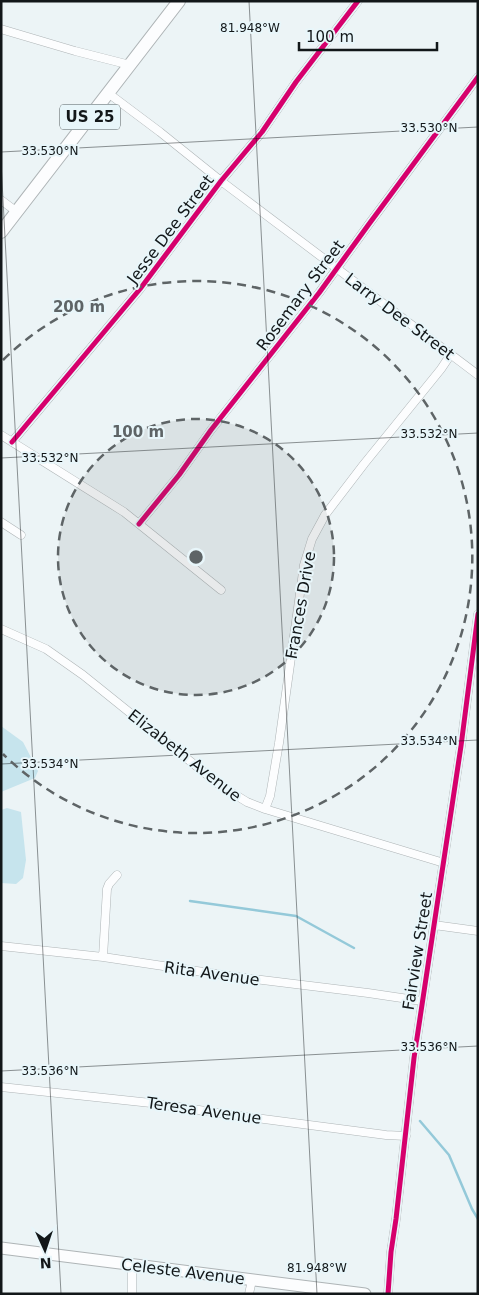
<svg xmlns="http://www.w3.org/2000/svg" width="479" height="1295" viewBox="0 0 479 1295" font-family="'DejaVu Sans',sans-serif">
<rect width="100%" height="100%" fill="#ecf4f6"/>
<path fill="#c6e4ed" d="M 1,726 L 23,742 L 38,771 L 35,778 L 1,792 Z
M 7,808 L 21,812 L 26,860 L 23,878 L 16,884 L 1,883 L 1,810 Z"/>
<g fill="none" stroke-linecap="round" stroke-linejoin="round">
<path stroke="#94c9d9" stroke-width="2.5" d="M 190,901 L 296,916 L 354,948
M 420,1121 L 449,1155 L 472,1209 L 478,1219"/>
<defs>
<path id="street" d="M 1,29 L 75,51 L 130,65
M 108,93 L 160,132 L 221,181 L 478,375
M 1,200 L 17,212
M 1,435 L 124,512 L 221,590
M 12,442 L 140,289 L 221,181 L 262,132 L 296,82 L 358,1
M 1,522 L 21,535
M 139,524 L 179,475 L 211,430 L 319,293 L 369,224 L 478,77
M 1,629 L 46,649 L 83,675 L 221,786 L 247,802 L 265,809 L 444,863
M 265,809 L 270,796 L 279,743 L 304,565 L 312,539 L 325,515 L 364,464 L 441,369 L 451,354
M 434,925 L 478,931
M 1,946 L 103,957 L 237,977 L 368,993 L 422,1001
M 103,957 L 107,889 L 109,884 L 117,875
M 1,1087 L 151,1103 L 233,1115 L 386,1135 L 406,1136
M 132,1264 L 132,1294
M 249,1294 L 252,1280
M 388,1294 L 391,1252 L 396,1219 L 414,1058 L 461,746 L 478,614"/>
<path id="secondary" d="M 1,1248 L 365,1294"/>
<path id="primary" d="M 1,232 L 179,1"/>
</defs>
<use href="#street" stroke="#aeb4b6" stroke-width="9"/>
<use href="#secondary" stroke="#aeb4b6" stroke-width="13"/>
<use href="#primary" stroke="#aeb4b6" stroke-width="14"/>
<use href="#street" stroke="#fcfdfe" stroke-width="8"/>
<use href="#secondary" stroke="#fcfdfe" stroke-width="11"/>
<use href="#primary" stroke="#fcfdfe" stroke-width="12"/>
<defs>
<path id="cycleway" d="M 12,442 L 140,289 L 221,181 L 262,132 L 296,82 L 358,1
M 139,524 L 179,475 L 211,430 L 319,293 L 369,224 L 478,77
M 388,1294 L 391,1252 L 396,1219 L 414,1058 L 461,746 L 478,614"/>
</defs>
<use href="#cycleway" stroke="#e8f6fa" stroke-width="8"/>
<use href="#cycleway" stroke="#d6006c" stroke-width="5"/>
</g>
<path fill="none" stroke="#121719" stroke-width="1" stroke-opacity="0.45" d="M 249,1 L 317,1294M 1,152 L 478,127M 1,162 L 61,1294M 1,458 L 478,433M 1,764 L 478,740M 1,1071 L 478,1046"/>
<circle cx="196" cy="557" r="138" fill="#5e6466" fill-opacity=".12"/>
<g fill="none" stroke="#5e6466" stroke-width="2.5" stroke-dasharray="9 6">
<circle cx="196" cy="557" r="138"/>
<path d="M3 360A276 276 0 1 1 3 754"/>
</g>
<g text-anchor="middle" stroke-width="4" stroke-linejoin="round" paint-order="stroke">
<rect fill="#e8f6fa" stroke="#525a5c" stroke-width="1" x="60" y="104.5" width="60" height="25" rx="4"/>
<g font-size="15" font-weight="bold" fill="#121719">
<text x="90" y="122">US 25</text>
</g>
<g font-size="16" fill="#121719" stroke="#e8f6fa">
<text transform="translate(170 229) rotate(-53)" y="6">Jesse Dee Street</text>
<text transform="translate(300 295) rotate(-53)" y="6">Rosemary Street</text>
<text transform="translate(400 316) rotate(37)" y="6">Larry Dee Street</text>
<text transform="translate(300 605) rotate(-80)" y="6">Frances Drive</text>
<text transform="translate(185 755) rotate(38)" y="6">Elizabeth Avenue</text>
<text transform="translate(417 951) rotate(-81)" y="6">Fairview Street</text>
<text transform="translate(212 973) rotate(8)" y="6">Rita Avenue</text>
<text transform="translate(204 1110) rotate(8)" y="6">Teresa Avenue</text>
<text transform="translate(183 1271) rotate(7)" y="6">Celeste Avenue</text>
</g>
</g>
<g font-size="12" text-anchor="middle" fill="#121719" stroke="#e8f6fa" stroke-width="4" stroke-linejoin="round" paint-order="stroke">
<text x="250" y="32">81.948°W</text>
<text x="429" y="132">33.530°N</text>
<text x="50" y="155">33.530°N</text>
<text x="429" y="438">33.532°N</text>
<text x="50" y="462">33.532°N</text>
<text x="429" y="745">33.534°N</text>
<text x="50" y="768">33.534°N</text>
<text x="429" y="1051">33.536°N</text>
<text x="50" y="1075">33.536°N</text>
<text x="317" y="1272">81.948°W</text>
</g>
<circle cx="196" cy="557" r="8" fill="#5e6466" stroke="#e8f6fa" stroke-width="2.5"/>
<g font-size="15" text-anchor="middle" font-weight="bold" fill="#5e6466" stroke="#e8f6fa" stroke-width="4" stroke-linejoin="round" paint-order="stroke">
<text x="79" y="312">200 m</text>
<text x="138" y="437">100 m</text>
</g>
<rect width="479" height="1295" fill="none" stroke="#121719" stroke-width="5"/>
<g transform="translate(45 1250) rotate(177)" stroke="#e8f6fa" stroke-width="4" paint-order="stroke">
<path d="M0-4L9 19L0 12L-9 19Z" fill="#121719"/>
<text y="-8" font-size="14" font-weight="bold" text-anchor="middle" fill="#121719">N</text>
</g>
<path d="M299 42v8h138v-8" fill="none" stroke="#121719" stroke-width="2.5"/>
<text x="306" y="42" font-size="15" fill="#121719" stroke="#e8f6fa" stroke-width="4" paint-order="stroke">100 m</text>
</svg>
